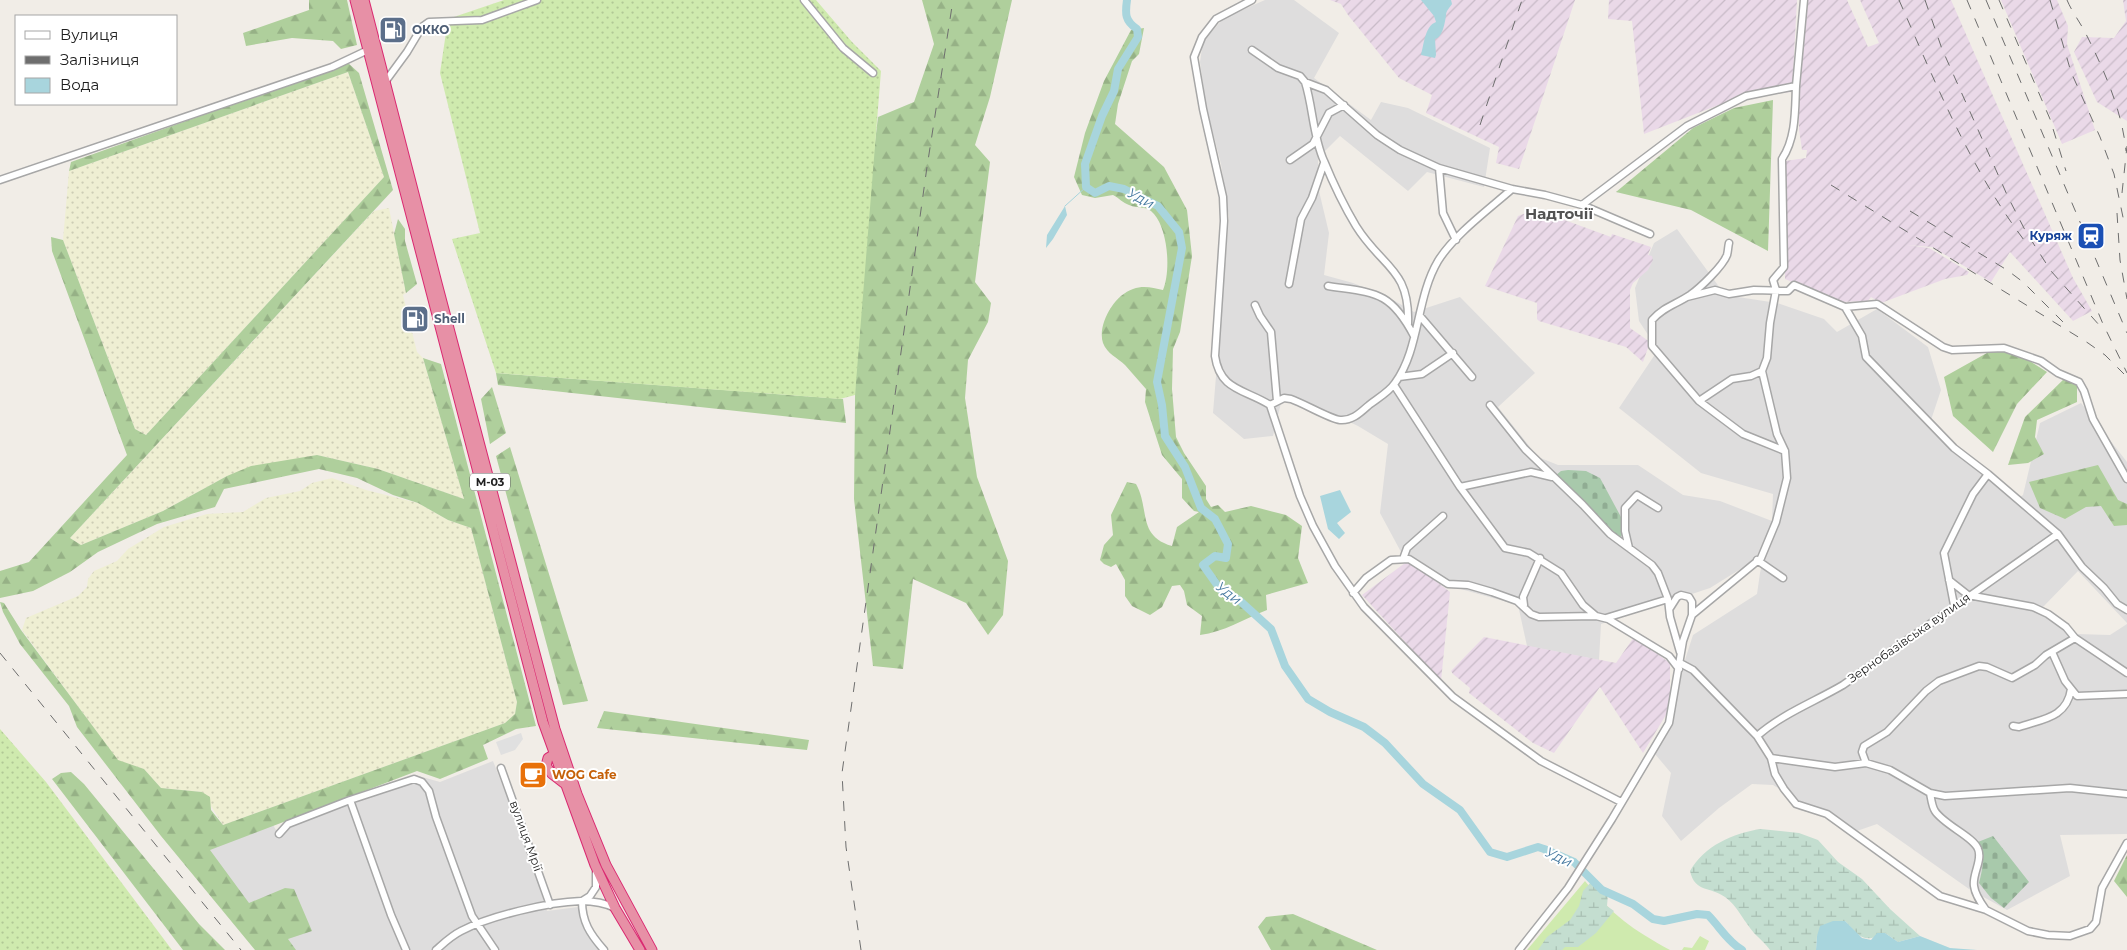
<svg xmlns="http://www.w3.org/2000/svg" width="2127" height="950" viewBox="0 0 2127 950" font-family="Montserrat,sans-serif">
<defs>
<pattern id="industrial-furrows" width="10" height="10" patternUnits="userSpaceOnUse" patternTransform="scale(1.25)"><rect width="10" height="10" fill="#ead9e8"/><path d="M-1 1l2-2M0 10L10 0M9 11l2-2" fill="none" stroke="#c8bac7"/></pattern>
<pattern id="farmland-dots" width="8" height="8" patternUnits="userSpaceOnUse" patternTransform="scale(1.25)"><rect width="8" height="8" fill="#efefd3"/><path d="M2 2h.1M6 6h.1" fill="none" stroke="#cdcdb5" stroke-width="1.8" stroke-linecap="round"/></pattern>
<pattern id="forest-firs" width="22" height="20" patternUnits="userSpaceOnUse" patternTransform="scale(1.25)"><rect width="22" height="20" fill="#afcf9c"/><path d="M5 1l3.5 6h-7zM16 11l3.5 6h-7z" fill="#96b186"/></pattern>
<pattern id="wetland-marsh" width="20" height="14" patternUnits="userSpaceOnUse" patternTransform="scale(1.25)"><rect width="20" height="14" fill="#c4ded0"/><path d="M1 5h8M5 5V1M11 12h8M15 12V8" fill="none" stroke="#a8beb2"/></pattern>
<pattern id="cemetery-stones" width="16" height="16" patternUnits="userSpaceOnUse" patternTransform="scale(1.25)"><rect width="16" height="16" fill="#a8c9ab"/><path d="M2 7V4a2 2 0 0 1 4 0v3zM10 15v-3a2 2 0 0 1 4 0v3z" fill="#90ac93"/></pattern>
<pattern id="garden-dots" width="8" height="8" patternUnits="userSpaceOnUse" patternTransform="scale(1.25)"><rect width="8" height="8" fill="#cfeaae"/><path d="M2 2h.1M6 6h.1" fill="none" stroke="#b1c895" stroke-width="1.8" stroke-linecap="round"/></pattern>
</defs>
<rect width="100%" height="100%" fill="#f1ede7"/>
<path fill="#dedddd" d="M 1265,0 L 1294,0 L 1339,33 L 1314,78 L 1371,120 L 1381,102 L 1408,108 L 1490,148 L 1484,187 L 1427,172 L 1408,191 L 1340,136 L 1318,158 L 1319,191 L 1329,233 L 1324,275 L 1353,283 L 1386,296 L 1414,312 L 1460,297 L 1535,373 L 1498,407 L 1538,457 L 1558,465 L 1638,465 L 1683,495 L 1720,501 L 1772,521 L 1773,494 L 1701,473 L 1619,408 L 1658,350 L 1639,321 L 1635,288 L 1654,243 L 1677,229 L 1725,295 L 1777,303 L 1824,319 L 1837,332 L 1877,309 L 1928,347 L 1941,390 L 1929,426 L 1944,442 L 2014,501 L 2023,495 L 2040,423 L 2081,403 L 2127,462 L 2127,623 L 2078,571 L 2043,607 L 2076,634 L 2110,635 L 2127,624 L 2127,834 L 2060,835 L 2070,876 L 2007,910 L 1969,889 L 1877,824 L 1854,832 L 1825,816 L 1799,810 L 1783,791 L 1773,785 L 1752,784 L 1719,808 L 1681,841 L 1662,816 L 1671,773 L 1655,754 L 1676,696 L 1685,660 L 1693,635 L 1757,594 L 1760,573 L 1771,525 L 1755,560 L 1710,588 L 1601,624 L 1599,660 L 1527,646 L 1518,605 L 1450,586 L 1401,552 L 1380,513 L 1388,444 L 1358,426 L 1299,398 L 1281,403 L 1273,436 L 1244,439 L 1213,413 L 1229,217 L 1221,164 L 1206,106 L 1200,62 L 1203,41 L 1224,18 Z
M 493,761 L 525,842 L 547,911 L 578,907 L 588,935 L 601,950 L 290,950 L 257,920 L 204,849 L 270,820 L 276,830 L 415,775 L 440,782 Z"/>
<path fill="url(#industrial-furrows)" d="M 1330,0 L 1575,0 L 1519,169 L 1496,163 L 1499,147 L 1426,113 L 1432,95 L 1399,78 L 1348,15 L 1341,4 Z
M 1609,0 L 1797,0 L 1792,92 L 1739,97 L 1644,134 L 1632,21 L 1608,19 Z
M 1808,0 L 1847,0 L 1868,47 L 1879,43 L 1860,0 L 1951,0 L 2073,278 L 2092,311 L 2073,321 L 2010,252 L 1991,282 L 1932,247 L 1907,245 L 1929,248 L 1969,272 L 1967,275 L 1945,279 L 1881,303 L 1871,297 L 1868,301 L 1840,302 L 1785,279 L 1785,161 L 1806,158 L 1807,150 L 1802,150 L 1799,129 L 1799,94 Z
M 2001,0 L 2057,0 L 2068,26 L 2067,44 L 2095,130 L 2062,144 Z
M 2123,0 L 2127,0 L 2127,121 L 2097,102 L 2074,52 L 2082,37 L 2114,38 L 2126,21 Z
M 1529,212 L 1541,215 L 1548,214 L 1611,237 L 1612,234 L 1651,247 L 1648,255 L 1652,256 L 1653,260 L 1648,270 L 1633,283 L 1630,290 L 1630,328 L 1650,342 L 1643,362 L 1626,347 L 1539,321 L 1537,319 L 1537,303 L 1485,286 L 1518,216 Z
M 1409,560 L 1450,592 L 1441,681 L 1362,595 Z
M 1484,637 L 1616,663 L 1634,637 L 1670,663 L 1670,708 L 1643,753 L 1600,687 L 1554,753 L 1533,743 L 1469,693 L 1470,688 L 1453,674 L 1451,671 Z"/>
<path fill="url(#farmland-dots)" d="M 348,72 L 384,177 L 146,435 L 135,429 L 63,240 L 69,171 Z
M 389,208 L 406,293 L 403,295 L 417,352 L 423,358 L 464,499 L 378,469 L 317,455 L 227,476 L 163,511 L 81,545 L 70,538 L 374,211 Z
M 332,478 L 366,490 L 418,503 L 448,520 L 471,528 L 517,702 L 515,714 L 505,723 L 223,825 L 202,792 L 161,788 L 144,769 L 118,761 L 22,630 L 26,618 L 78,596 L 87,587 L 88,579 L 94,571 L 117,561 L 128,549 L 164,527 L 207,514 L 243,512 L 266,498 L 300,491 L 312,483 Z"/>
<path fill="#cfeaae" d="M 1585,881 C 1613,916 1632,929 1670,950 L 1527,950 Z
M 1700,936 L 1709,941 L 1705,950 L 1682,950 L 1684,947 L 1692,948 Z"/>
<path fill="url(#forest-firs)" d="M 309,0 L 347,0 L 357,45 L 341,49 L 333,41 L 292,38 L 246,46 L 243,33 L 309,10 Z
M 922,0 L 1012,0 L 990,97 L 975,145 L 990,162 L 975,282 L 991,303 L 988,322 L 968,360 L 965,398 L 977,477 L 1008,561 L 1003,615 L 988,635 L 966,603 L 913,579 L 903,669 L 873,666 L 854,499 L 856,302 L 878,117 L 914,102 L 934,44 Z
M 1144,28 L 1139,54 L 1132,61 L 1118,104 L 1115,124 L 1164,167 L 1187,210 L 1192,256 L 1180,332 L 1173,349 L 1172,389 L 1176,437 L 1184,453 L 1206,486 L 1206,499 L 1211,507 L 1218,505 L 1225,512 L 1251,506 L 1286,515 L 1302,526 L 1298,558 L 1308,583 L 1266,595 L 1267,610 C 1244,619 1224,632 1200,635 L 1202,616 L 1187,605 L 1184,591 L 1180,585 L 1172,586 L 1162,607 L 1150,615 L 1132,606 L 1125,596 L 1125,580 L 1116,564 L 1111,567 L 1104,564 L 1100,560 L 1104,545 L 1113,535 L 1111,515 L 1127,482 L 1136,484 C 1150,509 1137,536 1172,546 L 1177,527 L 1199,512 L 1194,511 L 1182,498 L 1182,479 L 1162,455 L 1145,402 L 1146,389 C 1139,381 1132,373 1125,365 C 1118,358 1107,354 1103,343 C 1097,325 1114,295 1133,289 C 1144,285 1153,288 1163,290 C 1171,271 1168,230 1154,214 C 1147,205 1138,209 1129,205 C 1123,203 1119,198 1113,195 L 1095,198 L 1082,195 L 1074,177 L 1085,133 L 1104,81 L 1131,30 Z
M 348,63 L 359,73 L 393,190 L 70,538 L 81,545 L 163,511 L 227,476 L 251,466 L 317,455 L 378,469 L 464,499 L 423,358 L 441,364 L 536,726 L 516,729 L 483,745 L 488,759 L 440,779 L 417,771 L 210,850 L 249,903 L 285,888 L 294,889 L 312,931 L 288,939 L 296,950 L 255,950 L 161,836 L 77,727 L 69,706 L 20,644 L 3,612 L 0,602 L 4,603 L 21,630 L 118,760 L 144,769 L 161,788 L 202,792 L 210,797 L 211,810 L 223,825 L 505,723 L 515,714 L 517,702 L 471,528 L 448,520 L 418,503 L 393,495 L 357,478 L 319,469 L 224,489 L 215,507 L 157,524 L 98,552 L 70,572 L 33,591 L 0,598 L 0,571 L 29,562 L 127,455 L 52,251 L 51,237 L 63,240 L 135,429 L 146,435 L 384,177 L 348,72 L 69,171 L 71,162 Z
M 1773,100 L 1768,251 L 1691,210 L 1616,192 L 1693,128 L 1734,108 Z
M 398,219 L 405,229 L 405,241 L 417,284 L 406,293 L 394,234 Z
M 2003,344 L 2047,372 L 2017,404 L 1993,452 L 1953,416 L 1944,377 Z
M 496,373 L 843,399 L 846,423 L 498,385 Z
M 2066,377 L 2077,383 L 2077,402 L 2037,420 L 2035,437 L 2044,454 L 2028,463 L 2008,465 L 2025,417 Z
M 492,387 L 506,433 L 490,444 L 481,399 Z
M 510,447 L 588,701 L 563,705 L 496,456 Z
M 2098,465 L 2118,500 L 2127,504 L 2127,525 L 2114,526 L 2101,506 L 2086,507 L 2065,519 L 2040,508 L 2029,482 Z
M 604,711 L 809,740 L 807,750 L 597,728 Z
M 71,772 L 84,784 L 199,924 L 225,950 L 183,950 L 52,779 L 61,773 Z
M 2127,855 L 2127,897 L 2114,881 Z
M 1293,914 L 1377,950 L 1271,950 L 1258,927 L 1266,917 Z"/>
<path fill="url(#wetland-marsh)" d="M 1761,829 L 1799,833 L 1818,840 L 1838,862 L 1862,879 L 1890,909 L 1920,936 L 1898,942 L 1885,933 C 1863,944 1860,937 1845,921 L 1834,921 L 1817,936 L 1816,950 L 1770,950 C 1765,943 1760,939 1754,933 C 1744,922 1737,905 1725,897 C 1710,886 1695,893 1690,871 C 1704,846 1733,833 1761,829 Z
M 1591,882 L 1608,894 L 1607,906 L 1614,911 L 1596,933 L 1578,947 L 1565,947 L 1562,950 L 1538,950 L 1547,937 L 1570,920 L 1579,906 L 1583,891 Z"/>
<path fill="url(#cemetery-stones)" d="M 1568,470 L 1586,471 L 1600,478 L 1621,517 L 1623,533 L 1620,538 L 1617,539 L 1555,476 L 1561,471 Z
M 1993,836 L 2029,882 L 2004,908 L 1991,898 L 1979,883 C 1983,868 1985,856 1978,842 Z"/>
<path fill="url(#garden-dots)" d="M 504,0 L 816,0 L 852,42 L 881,71 L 855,395 L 840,399 L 496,373 L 452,239 L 480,233 L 440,73 L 448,19 Z
M 0,729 L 46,782 L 172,950 L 0,950 Z"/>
<path fill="#e0e0e0" d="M 521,733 L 523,739 L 515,750 L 501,755 L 496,742 Z"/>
<path fill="#a8d5dd" d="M 1421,0 L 1451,0 L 1452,4 C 1450,7 1446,11 1446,15 C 1445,22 1443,37 1435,39 L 1436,55 L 1435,58 L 1421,55 C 1424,44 1425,26 1436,22 L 1434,16 Z
M 1065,206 L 1067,215 L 1053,239 L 1046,248 L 1047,235 Z
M 1340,490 L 1351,512 L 1337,523 L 1345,533 L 1339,539 L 1328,529 L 1320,496 Z
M 1833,921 L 1845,921 L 1862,938 L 1871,940 L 1877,933 L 1885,933 L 1898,942 L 1920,936 L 1950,948 L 1977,950 L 1816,950 L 1817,936 L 1820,926 Z"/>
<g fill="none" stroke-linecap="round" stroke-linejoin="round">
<path stroke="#a8d5dd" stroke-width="1" d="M 1065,206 L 1086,187"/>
<path stroke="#a8d5dd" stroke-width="8" d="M 1127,0 C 1125,14 1125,21 1137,29 L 1138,37 L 1118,69 L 1114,91 L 1102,116 L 1085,164 L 1086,187 L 1095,193 L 1109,186 L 1124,189 L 1158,206 L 1179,232 L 1182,248 L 1157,382 L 1162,405 L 1165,436 L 1185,467 L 1201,508 L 1215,519 L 1228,544 L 1226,558 L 1215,556 L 1203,565 L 1220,589 L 1239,600 L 1271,629 L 1285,666 L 1308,699 L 1330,712 L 1364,727 L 1385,743 L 1423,784 L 1460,810 L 1490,852 L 1507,857 L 1538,847 L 1544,849 L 1574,862 L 1602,890 L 1633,904 L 1653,919 L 1664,921 L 1697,914 L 1708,915 C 1720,927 1727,941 1742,950"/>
<defs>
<path id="minor" d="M 804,0 L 843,48 L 873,73
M 1252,0 L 1216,19 L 1202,37 L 1194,57 L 1203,109 L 1223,197 L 1224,221 L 1215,356 C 1220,391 1245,389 1270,405 L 1300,496 L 1313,526 L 1335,566 L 1364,607 L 1453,697 L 1541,761 L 1621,802
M 1252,50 L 1278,68 L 1300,76 L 1305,82 C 1313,107 1313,137 1324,161 C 1333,183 1344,206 1356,226 C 1382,268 1410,268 1408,324
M 385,82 L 407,52 L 422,27 L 429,22 L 482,20 L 537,0
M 1305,82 L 1326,90 L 1377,135 L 1400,150 L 1439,168 L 1512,189
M 1290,160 L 1313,144 L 1329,113 L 1344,105
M 1439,168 L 1443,213 L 1456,240
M 0,180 L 332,67 L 368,50
M 1582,205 L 1687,126 L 1746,96 L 1796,86 L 1804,0
M 1729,243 C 1728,247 1728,252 1727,255 C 1723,266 1700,288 1690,295 C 1675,305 1665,306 1652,320 L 1652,346 L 1699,401 L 1743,434 L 1785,451
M 1289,284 L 1301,219 L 1312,198 L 1324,163
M 1328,286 C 1374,293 1390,290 1414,336
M 1687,297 L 1715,290 L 1729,294 L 1754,290 L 1788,291 L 1794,285 L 1845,307 L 1862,336 L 1866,357 L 1954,448 L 1988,474 L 2058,534 L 2082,567 L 2104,588 L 2117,604 L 2127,610
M 1255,305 L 1260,316 L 1271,332 L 1277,401
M 1845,307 L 1877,304 L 1943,347 L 1952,350 L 2004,348 L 2041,361 L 2058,373 L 2079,382 L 2084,391 L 2093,419 L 2127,479
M 1420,316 L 1472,377
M 1399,377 L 1422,374 L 1453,353
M 1394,385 L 1460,487 L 1505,548 L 1529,553 L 1561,573 L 1583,605 L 1596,616
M 1699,401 L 1732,379 L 1751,376 L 1762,371
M 1270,405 L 1284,398 L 1291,399 C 1303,403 1330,419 1340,420 C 1352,421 1360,413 1369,405 C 1378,398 1389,392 1395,383 C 1420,349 1416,298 1438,261 C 1454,235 1488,210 1512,189 L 1545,195 L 1582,205 L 1650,234
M 1490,405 L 1525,449 L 1583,505 L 1610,534 L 1652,565 L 1658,573 L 1668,599 L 1670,617 L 1680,652
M 1460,487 L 1531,472 L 1552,477
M 1629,548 L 1625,531 L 1625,508 L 1637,495 L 1658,508
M 1403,559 L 1407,548 L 1443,516
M 1757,560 L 1783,578
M 1949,580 L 1968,595 L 2033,607 L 2048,614 L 2066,627 L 2075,638 L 2127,673
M 1353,593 L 1366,578 L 1391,560 L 1409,559 L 1448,584 L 1468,585 L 1492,592 L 1517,601 L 1531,614 L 1539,617 L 1596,616 L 1608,619 L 1669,656 L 1679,669
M 1524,605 L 1523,597 L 1540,558
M 1954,605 L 1944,553 L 1973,494 L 1988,474
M 1692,615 L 1761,558 L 1776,522 L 1787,478 L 1785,451 L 1777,434 L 1762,371 L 1767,358 L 1770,323 L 1776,290 L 1773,280 L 1784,267 L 1782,159 C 1796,138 1795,111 1796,86
M 1606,618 L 1668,599
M 2052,652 L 2065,681 L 2077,696 L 2127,694
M 1680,663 L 1693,670 L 1757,736 L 1771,758 L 1775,774 L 1784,789 L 1796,804 L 1827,814 L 1940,896 L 1986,910 L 2028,931 L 2048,935 L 2070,936 L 2090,929 L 2096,922 L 2102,888 L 2127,843
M 2013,726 L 2019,727 C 2042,719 2067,718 2071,689
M 1757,736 C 1782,714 1814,702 1843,685 L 2058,534
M 1771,758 L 1835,767 L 1866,763 L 1890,770 L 1930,793 L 1945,796 L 2070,788 L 2127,794
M 1866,763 L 1862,752 L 1864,746 L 1887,732 L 1926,691 L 1939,681 L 1979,666 L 1987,667 L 2012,678 L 2035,665 L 2046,655 L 2075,638
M 501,768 L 550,905
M 1930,793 C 1931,798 1932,807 1935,811 C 1944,825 1974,837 1978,849 C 1983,860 1972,874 1974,886 C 1975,895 1981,903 1986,910
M 350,800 L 414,779 L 422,782 L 429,791 L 436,817 L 472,916 L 495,950
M 279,834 L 288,824 L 350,800 L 391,915 L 406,950
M 582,901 C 582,922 590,934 604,950
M 582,901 L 590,896 L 596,887 L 596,872
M 436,950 C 444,943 451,936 461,931 C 490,916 548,902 581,901 C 593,901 605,903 615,908
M 1519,950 L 1568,888 L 1612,819 L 1669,723 L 1683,641 L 1692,615 L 1692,602 L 1689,597 L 1681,595 L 1677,597 L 1670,608"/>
<path id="highway" d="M 355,0 L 543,722 L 595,865 L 615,908 L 640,950
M 364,0 L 437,283 L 555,729 L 577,794 L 606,865 L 652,950
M 558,755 L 553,755 L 548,758 L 546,766 L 552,774 L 565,784"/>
</defs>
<use href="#minor" stroke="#a7a7a7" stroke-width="9"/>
<use href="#highway" stroke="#da2971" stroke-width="11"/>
<use href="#minor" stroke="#fff" stroke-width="6"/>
<use href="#highway" stroke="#e790a6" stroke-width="9"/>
<path stroke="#6e6e6e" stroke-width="1" stroke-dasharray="10 10" stroke-linecap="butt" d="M 1899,0 C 1936,84 1971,171 2027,244
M 1925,0 L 1942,49 L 2008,197 L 2026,232 L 2051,271 L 2100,326
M 1967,0 L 2103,324 L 2127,373
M 1986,0 L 2127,333
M 1999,0 L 2050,119 L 2066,171
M 2050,0 L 2071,72 L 2100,137 L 2114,174 L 2124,222
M 2067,0 C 2072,12 2080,22 2086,34 C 2104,70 2122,110 2126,151
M 1480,125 L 1522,0
M 1831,185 L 2088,343 L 2105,355 L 2124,374
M 2122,193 L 2127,146
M 1910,211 L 2007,270 L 2023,282 L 2063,322
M 2117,213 L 2120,260 L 2127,299
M 0,653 L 241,950
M 861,950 L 846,847 L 842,773 L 927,167 L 953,0"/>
</g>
<defs>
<symbol id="fuel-square" viewBox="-11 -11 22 22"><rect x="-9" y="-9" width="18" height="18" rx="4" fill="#5c6f8a" stroke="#fff"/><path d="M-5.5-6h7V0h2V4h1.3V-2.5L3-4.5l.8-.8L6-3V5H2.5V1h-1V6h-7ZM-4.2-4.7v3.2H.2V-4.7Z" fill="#fff"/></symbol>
<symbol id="station-square" viewBox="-11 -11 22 22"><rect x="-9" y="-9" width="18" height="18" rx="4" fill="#1a4fb4" stroke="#fff"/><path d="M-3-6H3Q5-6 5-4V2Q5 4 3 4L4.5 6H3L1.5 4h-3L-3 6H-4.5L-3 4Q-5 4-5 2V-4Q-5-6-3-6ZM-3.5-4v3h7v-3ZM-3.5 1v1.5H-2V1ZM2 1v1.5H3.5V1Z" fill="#fff"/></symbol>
<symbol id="cafe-square" viewBox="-11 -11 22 22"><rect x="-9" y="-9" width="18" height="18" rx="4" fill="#e8710a" stroke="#fff"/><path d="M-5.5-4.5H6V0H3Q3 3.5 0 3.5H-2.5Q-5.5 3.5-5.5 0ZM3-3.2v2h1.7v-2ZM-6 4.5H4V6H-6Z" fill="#fff"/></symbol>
</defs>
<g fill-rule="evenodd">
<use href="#fuel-square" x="377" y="14" width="32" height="32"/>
<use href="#station-square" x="2075" y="220" width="32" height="32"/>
<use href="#fuel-square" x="399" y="303" width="32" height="32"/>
<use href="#cafe-square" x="517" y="759" width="32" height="32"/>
</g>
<g text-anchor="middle" stroke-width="4" stroke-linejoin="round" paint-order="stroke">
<rect fill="#fff" stroke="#636363" stroke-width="1" x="470" y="473.5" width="40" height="17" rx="4"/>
<g font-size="11" font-weight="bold" fill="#202020">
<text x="490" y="486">М-03</text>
</g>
<g font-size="12" font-weight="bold" fill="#4e5e75" stroke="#fff" text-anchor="start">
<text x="412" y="34">ОККО</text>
<text x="434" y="323">Shell</text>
</g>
<g font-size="12" font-weight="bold" fill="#164399" stroke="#fff" text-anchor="end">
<text x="2072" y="240">Куряж</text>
</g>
<g font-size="12" fill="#202020" stroke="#fff">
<text transform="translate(1909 638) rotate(-35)" y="4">Зернобазівська вулиця</text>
<text transform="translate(526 836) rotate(70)" y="4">вулиця Мрії</text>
</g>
<g font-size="12" font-weight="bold" fill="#c56008" stroke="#fff" text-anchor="start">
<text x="552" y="779">WOG Cafe</text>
</g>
<g font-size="14" font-style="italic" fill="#4679a0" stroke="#fff">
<text transform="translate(1141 198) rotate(28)" y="5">Уди</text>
<text transform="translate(1229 593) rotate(38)" y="5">Уди</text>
<text transform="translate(1559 857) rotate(26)" y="5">Уди</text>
</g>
<g font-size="15" font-weight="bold" fill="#535353" stroke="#fff">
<text x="1559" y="219">Надточії</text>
</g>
</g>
<rect x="15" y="15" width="162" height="90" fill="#ffffff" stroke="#a6a6a6"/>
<rect x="25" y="31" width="25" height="8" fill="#ffffff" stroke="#a6a6a6"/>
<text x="60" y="40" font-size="15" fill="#202020">Вулиця</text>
<rect x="25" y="56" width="25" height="8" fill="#6e6e6e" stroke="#a6a6a6"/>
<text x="60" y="65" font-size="15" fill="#202020">Залізниця</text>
<rect x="25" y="78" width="25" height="15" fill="#a8d5dd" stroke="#a6a6a6"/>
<text x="60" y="90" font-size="15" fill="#202020">Вода</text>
</svg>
